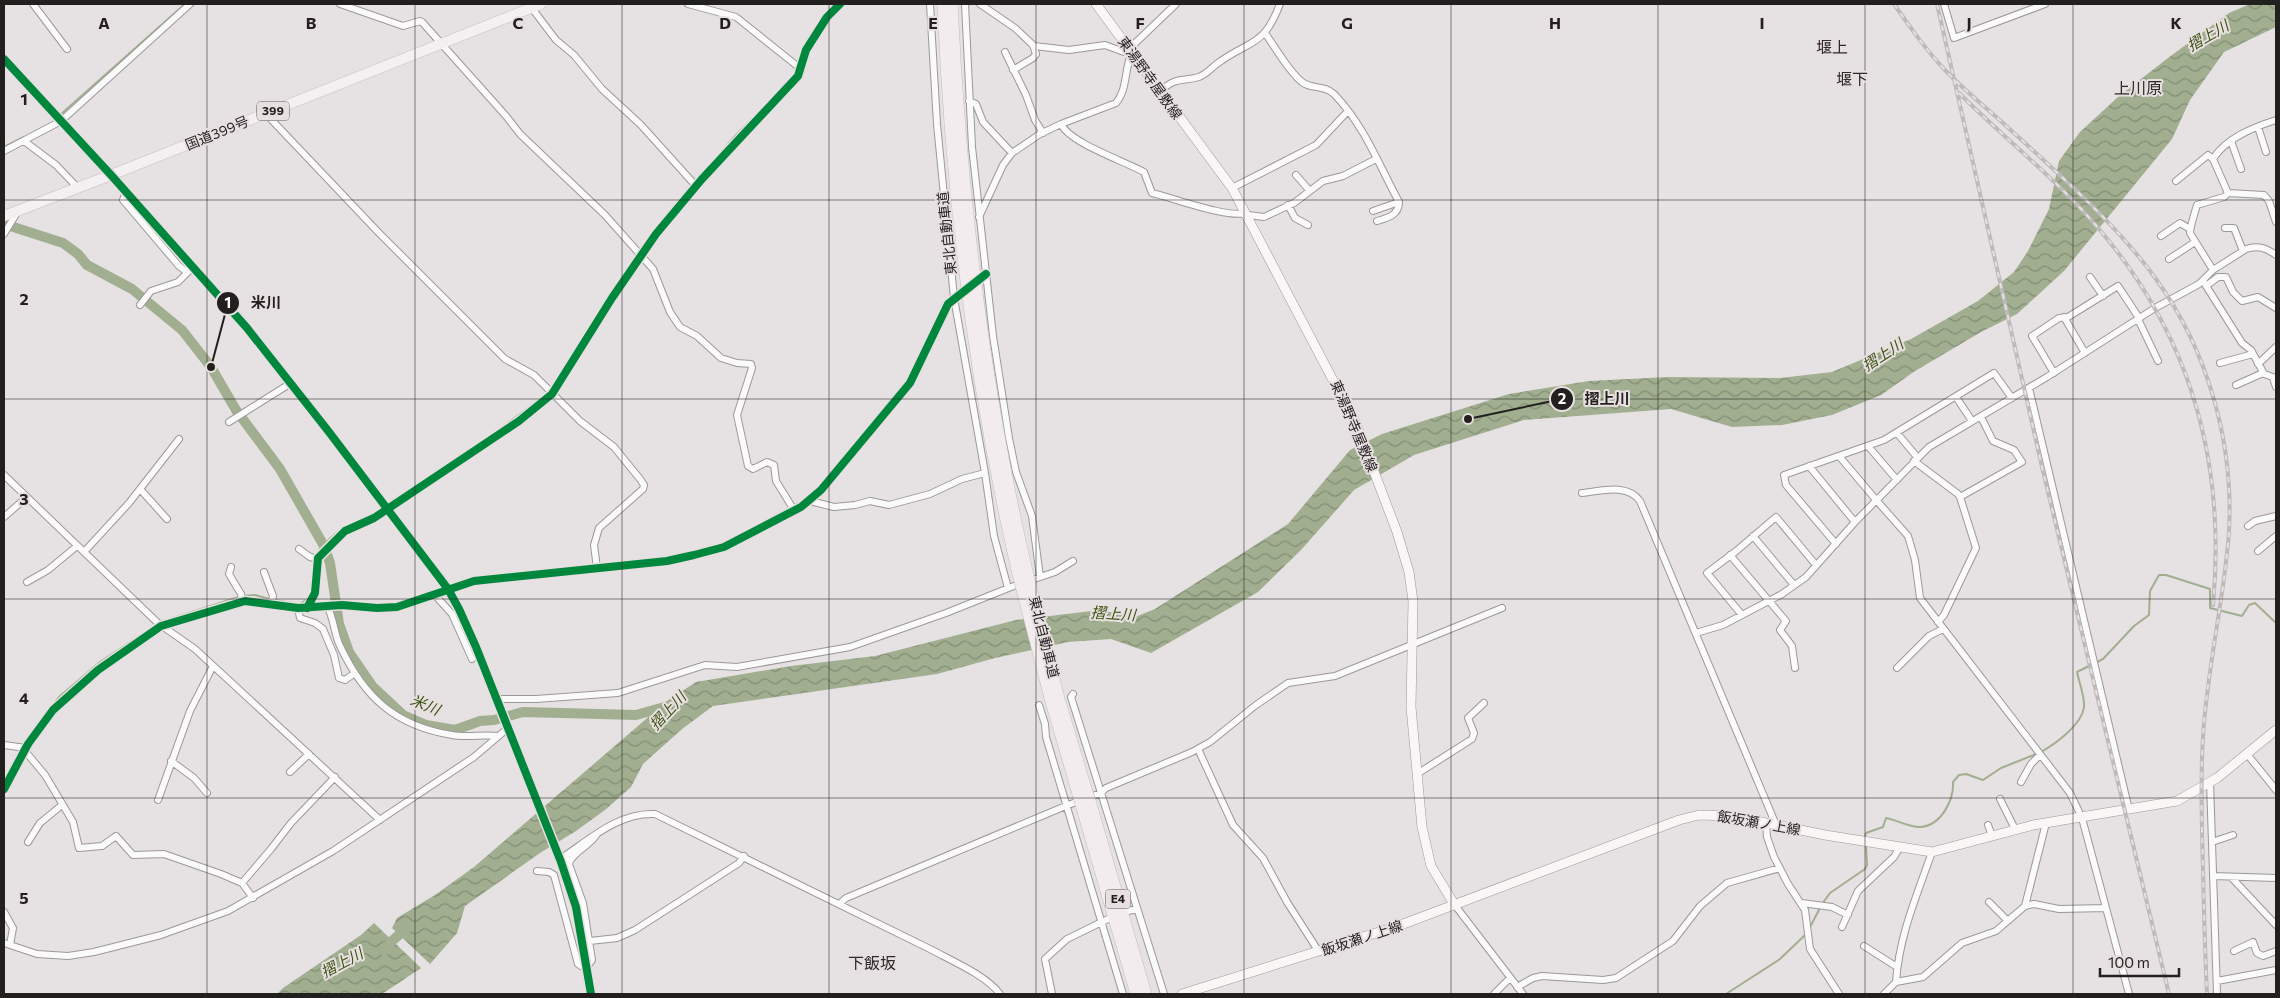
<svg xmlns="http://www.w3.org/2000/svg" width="2280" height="998" viewBox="0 0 2280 998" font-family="Commissioner,'Noto Sans JP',sans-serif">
<defs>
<pattern id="water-waves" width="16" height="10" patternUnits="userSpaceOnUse" patternTransform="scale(1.25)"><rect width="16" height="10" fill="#a1af90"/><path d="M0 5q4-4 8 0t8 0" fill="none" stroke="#838e75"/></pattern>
</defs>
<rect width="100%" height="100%" fill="#e6e1e2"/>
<path fill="url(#water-waves)" d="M 2250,4 L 2276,4 L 2276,27 L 2224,52 L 2190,100 L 2172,139 L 2064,271 L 2017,314 L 1981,332 L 1915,371 L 1881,395 L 1832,415 L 1782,425 L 1732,427 L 1671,409 L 1524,420 L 1414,455 L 1354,490 L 1301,550 L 1258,592 L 1151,653 L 1111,639 L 1068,642 L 995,658 L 937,674 L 713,706 L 682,729 L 643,764 L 631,787 L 605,810 L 576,831 L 540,853 L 465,906 L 457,933 L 430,964 L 392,928 L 397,918 L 435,895 L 474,867 L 667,701 L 696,682 L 791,666 L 875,656 L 1016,620 L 1100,610 L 1135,617 L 1155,609 L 1288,524 L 1350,450 L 1382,434 L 1509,394 L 1589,381 L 1667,377 L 1780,378 L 1832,372 L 1911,339 L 1978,301 L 2014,272 L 2028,251 L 2049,209 L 2059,161 L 2080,132 L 2118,97 L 2168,58 L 2229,13 Z
M 374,923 L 421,968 L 382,994 L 277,994 L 283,988 L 361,935 Z"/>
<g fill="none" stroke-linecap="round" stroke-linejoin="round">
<path stroke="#a1af90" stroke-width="2" d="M 825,15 L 834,4
M 60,115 L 185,4
M 4,147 L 24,137
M 705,172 L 735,136 L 775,97
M 663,221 L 690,189
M 491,436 L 549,392 L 569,360
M 387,504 L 477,445
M 371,516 L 383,507
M 316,556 C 320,546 338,530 348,526
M 311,594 L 314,561
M 274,600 L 300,604 L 309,598
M 23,745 L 59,697 L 100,662 L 160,622 L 242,596 L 255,595 L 269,599
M 2041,752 C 2055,744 2082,725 2084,707 C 2085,697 2079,682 2077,672 L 2103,659 L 2134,626 L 2149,615 L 2150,591 L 2159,575 L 2166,575 L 2210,589 L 2210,608 L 2242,616 L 2249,605 L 2255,603 L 2276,623
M 7,776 L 21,749
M 1864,839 L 1866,833 L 1883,827 L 1886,818 C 1897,820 1910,828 1921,827 C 1942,825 1954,799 1953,782 L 1959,775 L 1966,774 L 1983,780 L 2001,768 L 2036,754
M 1822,904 L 1830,893 L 1865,869 L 1867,865 L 1866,846
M 1809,929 L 1820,908
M 1726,994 L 1780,959 L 1805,935"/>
<path stroke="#a1af90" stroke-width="10" d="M 4,224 L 63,243 L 78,254 L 87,265 L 132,289 L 182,330 L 211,367 L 236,410 L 280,469 L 324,546 L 330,563 L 339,624 L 349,652 L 373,687 L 403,715 L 426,725 L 455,730 L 480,721 L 494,720 L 523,712 L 636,715 L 668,706
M 384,951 L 392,941 L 409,926"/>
<defs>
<path id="minor" d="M 33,4 L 67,49
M 340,4 L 403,26 L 420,21 L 422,22 L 506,116 L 520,134 L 605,215 L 653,269 L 670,312 L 680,327 L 697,336 L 721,358 L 737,363 L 751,364 L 752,368 L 737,415 L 748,466 L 753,469 L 767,462 L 774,465 L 776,481 L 794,510
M 688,4 L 736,17 L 801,69
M 930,4 L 937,124 L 954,298 L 985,473 L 994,536 L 1008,588
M 965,4 L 972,147 L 993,336 L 1009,438 L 1016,472 L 1032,516 L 1040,577
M 980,4 L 1015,28 L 1034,46 L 1069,50 L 1105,45 L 1124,52 L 1129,49 L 1176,4
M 1944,4 L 1954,38 L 2045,4
M 531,7 L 556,40 L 574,55 L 602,89 L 641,125 L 696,186
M 1265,33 C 1275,47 1289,72 1302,82 C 1312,90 1323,84 1334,94 C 1364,125 1379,165 1399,202 C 1399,215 1388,218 1377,221
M 1005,52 L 1026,95 L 1035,120 L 1043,133
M 1013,70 L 1033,58 L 1036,54 L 1033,45
M 1160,91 C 1178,76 1181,82 1199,77 C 1207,74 1212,67 1218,63 C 1251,39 1263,48 1280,4
M 969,101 L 976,104 L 983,122 L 1012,153
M 266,114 L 379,233 L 505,359 L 534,375 L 580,421 L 614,447 L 640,479 L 644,485 L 643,489 L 599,528 L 594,545 L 597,568
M 2276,120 C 2254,127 2226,138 2213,159 L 2228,193 L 2264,195 L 2269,201 L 2276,222
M 1061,124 C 1070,143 1124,161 1144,172 L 1152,193 C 1174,198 1226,218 1246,213
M 2258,127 L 2266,152
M 24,141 L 56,165 L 78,188
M 2231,141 L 2241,169
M 4,151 L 61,121 L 190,4
M 1296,175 L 1309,190
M 2176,181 L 2208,155 L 2213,159
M 1232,188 L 1316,145 L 1348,111
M 126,192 L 123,200 L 179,266 L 187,272
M 1288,205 L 1295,218 L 1308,225
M 1373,211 L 1399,202
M 1248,215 L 1264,217 L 1294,203 L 1323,181 L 1343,176 L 1376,159
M 979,217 L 1003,165 L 1012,153 L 1040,134 L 1061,124 L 1116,103 C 1128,89 1124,68 1132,53
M 2225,228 L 2234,228 L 2243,251
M 4,234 L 18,211
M 2161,236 L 2180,223 L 2190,229
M 2169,259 L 2195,242
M 2213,270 L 2190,233 C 2190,227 2195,212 2197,205 L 2224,197 L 2228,193
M 2090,277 L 2103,296
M 2203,281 L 2242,343 L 2251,350 L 2264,374 L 2276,378
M 2206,286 L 2218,277 L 2226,277 L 2233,292 L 2242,301 L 2258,297 L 2276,308
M 140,305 L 151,291 L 178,282 L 189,271
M 2064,317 L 2085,353
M 2138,319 L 2158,361
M 2220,363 L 2253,354
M 2258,364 L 2276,347
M 2054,373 L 2032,336 L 2059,318 L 2068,317 L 2118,286 L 2139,318
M 2273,378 L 2276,387
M 2236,385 L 2263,373
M 2029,388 L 2129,810
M 1956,397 L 1972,421
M 229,422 L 291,383
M 1897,433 L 1917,457
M 1868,446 L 1897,480
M 1839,456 L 1877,501
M 1914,461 L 1958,494 L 1960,497
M 1809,466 L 1855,522
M 4,475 L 161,626
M 140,489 L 167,519
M 1582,493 C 1601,491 1627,483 1640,501 L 1776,825
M 810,501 L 834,507 L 855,505 L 870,501 L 889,505 L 930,494 L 962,479 L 985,473
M 1877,501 L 1908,536 L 1915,560 L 1920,598 L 2070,793 L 2082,818 L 2129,994
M 4,517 L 27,497
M 2248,526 L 2255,521 L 2276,516
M 1753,536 L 1794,585
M 1836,544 L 1786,485 L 1784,475 L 1884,440 L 1994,373 L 2012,398
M 299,549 L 310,557 L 318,559
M 2258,551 L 2276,536
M 84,552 L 129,503 L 179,439
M 1730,555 L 1786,621 L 1780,630 L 1792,646 L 1795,668
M 231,567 L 229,574 L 241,594 L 242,601
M 264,572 L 273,596 L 271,604
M 27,582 L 48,570 L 77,546
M 434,594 L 452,614 L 472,659
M 327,606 C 334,618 334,634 340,646 C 364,697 395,726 452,735 C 467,738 483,734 498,736
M 298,608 L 300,618 L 315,623 L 323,629 L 334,655 L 339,678 L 345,680 L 355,673
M 307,608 L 315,593 L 318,558 L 345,531 L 374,518 L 519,421 L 552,394 L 612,298 L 656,234 L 702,179 L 798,76 L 806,50 L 827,17 L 840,4
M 1742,615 L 1707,573 L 1735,552 L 1776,517 L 1816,565
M 1938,622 L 1944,615 L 1976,548 L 1960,497 L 2022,462 L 2014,450 L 1993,441 L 1981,417
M 162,626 L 195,649 L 380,820
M 1696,633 L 1723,625 L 1742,615 L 1782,594 L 1806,577 L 1855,522 L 1929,447 L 2047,377 L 2155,308 L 2199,284 L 2213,270 L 2246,249 C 2258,245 2266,248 2276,255
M 1897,668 L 1929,636 L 1943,629
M 1073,694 L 1071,697 L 1164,994
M 496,699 L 536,699 L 618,693 L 705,665 L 737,667 L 850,647 L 946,613 L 1011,587 L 1055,572 L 1073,561
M 1039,705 L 1045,724 L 1046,737 L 1123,994
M 4,745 L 26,748
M 1198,749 L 1233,825 L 1263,858 L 1287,902 L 1319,952
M 25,751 L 45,775 L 73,822 L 79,848 L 102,846 L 116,836 L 133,855 L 164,854 L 221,874 L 242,883 L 253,898
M 2247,754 L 2276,790
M 171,761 L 194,778 L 207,793
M 290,772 L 309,754
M 1417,774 L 1472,739 L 1474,733 L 1468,718 L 1484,703
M 2021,782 L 2031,764 L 2040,755
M 2210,782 L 2217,994
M 4,789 L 28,744 L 53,710 L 98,670 L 162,626 L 245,601 L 298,608 L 342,605 L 388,608 L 397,607 L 474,581 L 667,561 L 724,547 L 814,498 L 910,383 L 948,304 L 961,292
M 2000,799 L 2015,829
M 158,800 L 190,711 L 213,666
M 1766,823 L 1767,837 L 1774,857 L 1788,884 L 1805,910 L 1810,949 L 1839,994
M 1988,825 L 1992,836
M 28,842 L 40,823 L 62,805
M 2212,842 L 2233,835
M 560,859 C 588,841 618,812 655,814 L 930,949 C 950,960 986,975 1000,994
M 569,863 C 574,851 590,846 597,834
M 537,871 L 549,872 L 554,875 L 578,964 L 581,966 L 589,964 L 592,960 L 583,903 L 566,856
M 2213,876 L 2276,878
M 2231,877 L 2276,925
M 242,883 L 271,849 L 291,823 L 335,777
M 1989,902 L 2008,921
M 1802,903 L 1832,907 L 1848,915
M 839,904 L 846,898 L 1068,805 L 1101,793 L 1106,788 L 1192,752 L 1210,742 L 1256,705 L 1288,683 L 1335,676 L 1502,608
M 1454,904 L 1523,994
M 2025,906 L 2046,823
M 1128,911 L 1137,909
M 4,912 L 13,928 L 10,945
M 1842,927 L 1858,891 L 1894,857 L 1900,847
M 590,941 L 617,938 L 635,930 L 739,863 L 744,856
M 4,943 L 37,954 L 68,956 L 94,952 L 161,935 L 228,911 L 333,851 L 474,757 L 508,728
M 1864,946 L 1897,967
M 2234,951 L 2253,942 L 2257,953 L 2263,956 L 2276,951
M 2217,981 L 2276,970
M 1896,982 C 1899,936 1917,895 1932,852
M 1517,987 L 1533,978 L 1542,976 L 1603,980 L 1616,978 L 1673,941 L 1700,906 L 1727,883 L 1780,868
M 1052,994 L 1045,959 L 1067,939 L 1110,918
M 1494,994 L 1510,978
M 1884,994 L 1896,982 L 1923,977 L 1962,943 L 1996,931 L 2025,906 L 2034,904 L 2059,909 L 2106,908"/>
<path id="tertiary" d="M 4,59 L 111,175 L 247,328 L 329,432 L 448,589 L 459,609 L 476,647 L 561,862 L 576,907 L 591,994"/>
<path id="secondary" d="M 1096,4 L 1232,188 L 1356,424 L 1397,532 L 1409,572 L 1413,601 L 1411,707 L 1422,827 L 1431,866 L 1454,904
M 1182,994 L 1398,926 L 1679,820 L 1699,815 L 1732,816 L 1825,835 L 1932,852 L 2033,825 L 2177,801 L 2217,778 L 2276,730"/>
<path id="trunk" d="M 4,216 L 111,175 L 541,4"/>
<path id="motorway" d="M 943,4 C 951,196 974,386 1018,574
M 952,4 C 961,195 983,384 1027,571
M 1058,695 L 1087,792
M 1050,698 L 1078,794
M 1091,804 L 1146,994
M 1082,808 L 1136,994"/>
</defs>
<use href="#minor" stroke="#9c9899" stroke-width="8"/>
<use href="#tertiary" stroke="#9c9899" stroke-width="9"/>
<use href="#secondary" stroke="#9c9899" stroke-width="10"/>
<use href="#trunk" stroke="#c2bfbf" stroke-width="11"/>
<use href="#motorway" stroke="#c2bfbf" stroke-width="12"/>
<use href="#minor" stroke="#fbfafb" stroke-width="6"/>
<use href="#tertiary" stroke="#fbfafb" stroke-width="8"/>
<use href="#secondary" stroke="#f9f6f6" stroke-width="9"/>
<use href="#trunk" stroke="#f4eff0" stroke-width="10"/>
<use href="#motorway" stroke="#f3ecee" stroke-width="11"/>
<defs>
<path id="rail" d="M 1894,4 C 1910,27 1926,50 1945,70 C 1963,89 1984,106 2003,123 C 2054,170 2116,223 2156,279 C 2208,351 2234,443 2229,532 C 2224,601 2207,668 2203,737 C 2200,782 2202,826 2203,871 C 2204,912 2205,953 2207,994
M 1937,4 L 2042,467 L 2169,994
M 1959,93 C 1999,133 2044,169 2082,210 C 2187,322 2227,454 2213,605"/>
</defs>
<use href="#rail" stroke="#bcbaba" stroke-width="4"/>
<use href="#rail" stroke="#e8dfe1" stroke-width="2" stroke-dasharray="5.5" stroke-linecap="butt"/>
<defs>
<path id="motorway-bridge" d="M 1027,571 L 1058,695
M 1018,574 L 1050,698
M 1087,792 L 1091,804
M 1078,794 L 1082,808"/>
</defs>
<use href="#motorway-bridge" stroke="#c2bfbf" stroke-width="12" stroke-linecap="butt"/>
<use href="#motorway-bridge" stroke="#f3ecee" stroke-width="11"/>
<defs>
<path id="cycleway" d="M 4,59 L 111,175 L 247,328 L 329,432 L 448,589 L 459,609 L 476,647 L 561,862 L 576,907 L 591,994
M 307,608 L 315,593 L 318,558 L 345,531 L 374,518 L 519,421 L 552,394 L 612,298 L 656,234 L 702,179 L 798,76 L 806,50 L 827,17 L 840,4
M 4,789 L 28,744 L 53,710 L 98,670 L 161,626 L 245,601 L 298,608 L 342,605 L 377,608 L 397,607 L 474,581 L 667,561 L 694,555 L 724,547 L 801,507 L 821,490 L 910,383 L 948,304 L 986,274"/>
</defs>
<use href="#cycleway" stroke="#e8dfe1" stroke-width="11"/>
<use href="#cycleway" stroke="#00873e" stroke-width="8"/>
</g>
<path fill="none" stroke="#221f1f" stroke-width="1" stroke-opacity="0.55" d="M 207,4 L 207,994M 415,4 L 415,994M 622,4 L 622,994M 829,4 L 829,994M 1036,4 L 1036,994M 1244,4 L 1244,994M 1451,4 L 1451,994M 1658,4 L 1658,994M 1865,4 L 1865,994M 2073,4 L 2073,994M 4,200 L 2276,200M 4,399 L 2276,399M 4,599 L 2276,599M 4,798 L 2276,798"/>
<g text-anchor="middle" stroke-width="4" stroke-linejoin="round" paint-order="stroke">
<g fill="#e8dfe1" stroke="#5d5959" stroke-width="1">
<rect x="257" y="101.5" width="32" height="19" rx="4"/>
<rect x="1105.5" y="889.5" width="25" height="19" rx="4"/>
</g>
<g font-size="12" font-weight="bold" fill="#221f1f">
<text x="273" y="115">399</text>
<text x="1118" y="903">E4</text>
</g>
<g font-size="14" fill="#221f1f" stroke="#e8dfe1">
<text transform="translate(1150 78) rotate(54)" y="5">東湯野寺屋敷線</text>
<text transform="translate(217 133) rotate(-22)" y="5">国道399号</text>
<text transform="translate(947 233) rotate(-96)" y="5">東北自動車道</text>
<text transform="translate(1354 426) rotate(67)" y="5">東湯野寺屋敷線</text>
<text transform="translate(1044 637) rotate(76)" y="5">東北自動車道</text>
<text transform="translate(1759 823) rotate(10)" y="5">飯坂瀬ノ上線</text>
<text transform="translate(1362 938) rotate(-18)" y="5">飯坂瀬ノ上線</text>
</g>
<g font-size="15" font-style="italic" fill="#38520f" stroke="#e8dfe1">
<text transform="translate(2208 36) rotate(-30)" y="5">摺上川</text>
<text transform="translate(1883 355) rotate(-33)" y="5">摺上川</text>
<text transform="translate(1113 614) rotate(4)" y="5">摺上川</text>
<text transform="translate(425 705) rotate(22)" y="5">米川</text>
<text transform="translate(668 711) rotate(-47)" y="5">摺上川</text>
<text transform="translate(342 963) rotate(-28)" y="5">摺上川</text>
</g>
<g font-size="16" fill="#2f292a" stroke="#e8dfe1">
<text x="1832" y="53">堰上</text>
<text x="1852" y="85">堰下</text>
<text x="2138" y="94">上川原</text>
<text x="872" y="969">下飯坂</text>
</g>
</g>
<g font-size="16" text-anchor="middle" font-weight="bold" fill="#221f1f" stroke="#e8dfe1" stroke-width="4" stroke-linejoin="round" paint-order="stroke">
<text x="104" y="29">A</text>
<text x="311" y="29">B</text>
<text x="518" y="29">C</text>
<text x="725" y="29">D</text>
<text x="933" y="29">E</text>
<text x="1140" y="29">F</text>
<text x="1347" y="29">G</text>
<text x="1555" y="29">H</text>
<text x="1762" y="29">I</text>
<text x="1969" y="29">J</text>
<text x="2176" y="29">K</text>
<text x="24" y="105">1</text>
<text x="24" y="305">2</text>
<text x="24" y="505">3</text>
<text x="24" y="704">4</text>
<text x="24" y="904">5</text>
</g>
<path fill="none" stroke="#221f1f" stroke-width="2" d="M211 367L228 303M1468 419L1562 399"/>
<g fill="#221f1f" stroke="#e8dfe1" stroke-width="2">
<circle cx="211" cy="367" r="5"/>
<circle cx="1468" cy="419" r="5"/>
<circle cx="228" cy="303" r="12"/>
<circle cx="1562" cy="399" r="12"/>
</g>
<g font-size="15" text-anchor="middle" font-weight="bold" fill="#fff">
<text x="228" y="308">1</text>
<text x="1562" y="404">2</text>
</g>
<g font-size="15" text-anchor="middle" font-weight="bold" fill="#221f1f" stroke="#e8dfe1" stroke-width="4" stroke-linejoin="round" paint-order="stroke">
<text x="266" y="308">米川</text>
<text x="1607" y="404">摺上川</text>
</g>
<rect width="2280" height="998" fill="none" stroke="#221f1f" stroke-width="10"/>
<path d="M2100 968v8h79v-8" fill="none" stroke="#221f1f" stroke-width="2.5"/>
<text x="2108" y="968" font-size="15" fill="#221f1f" stroke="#e8dfe1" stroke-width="4" paint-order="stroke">100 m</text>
</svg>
